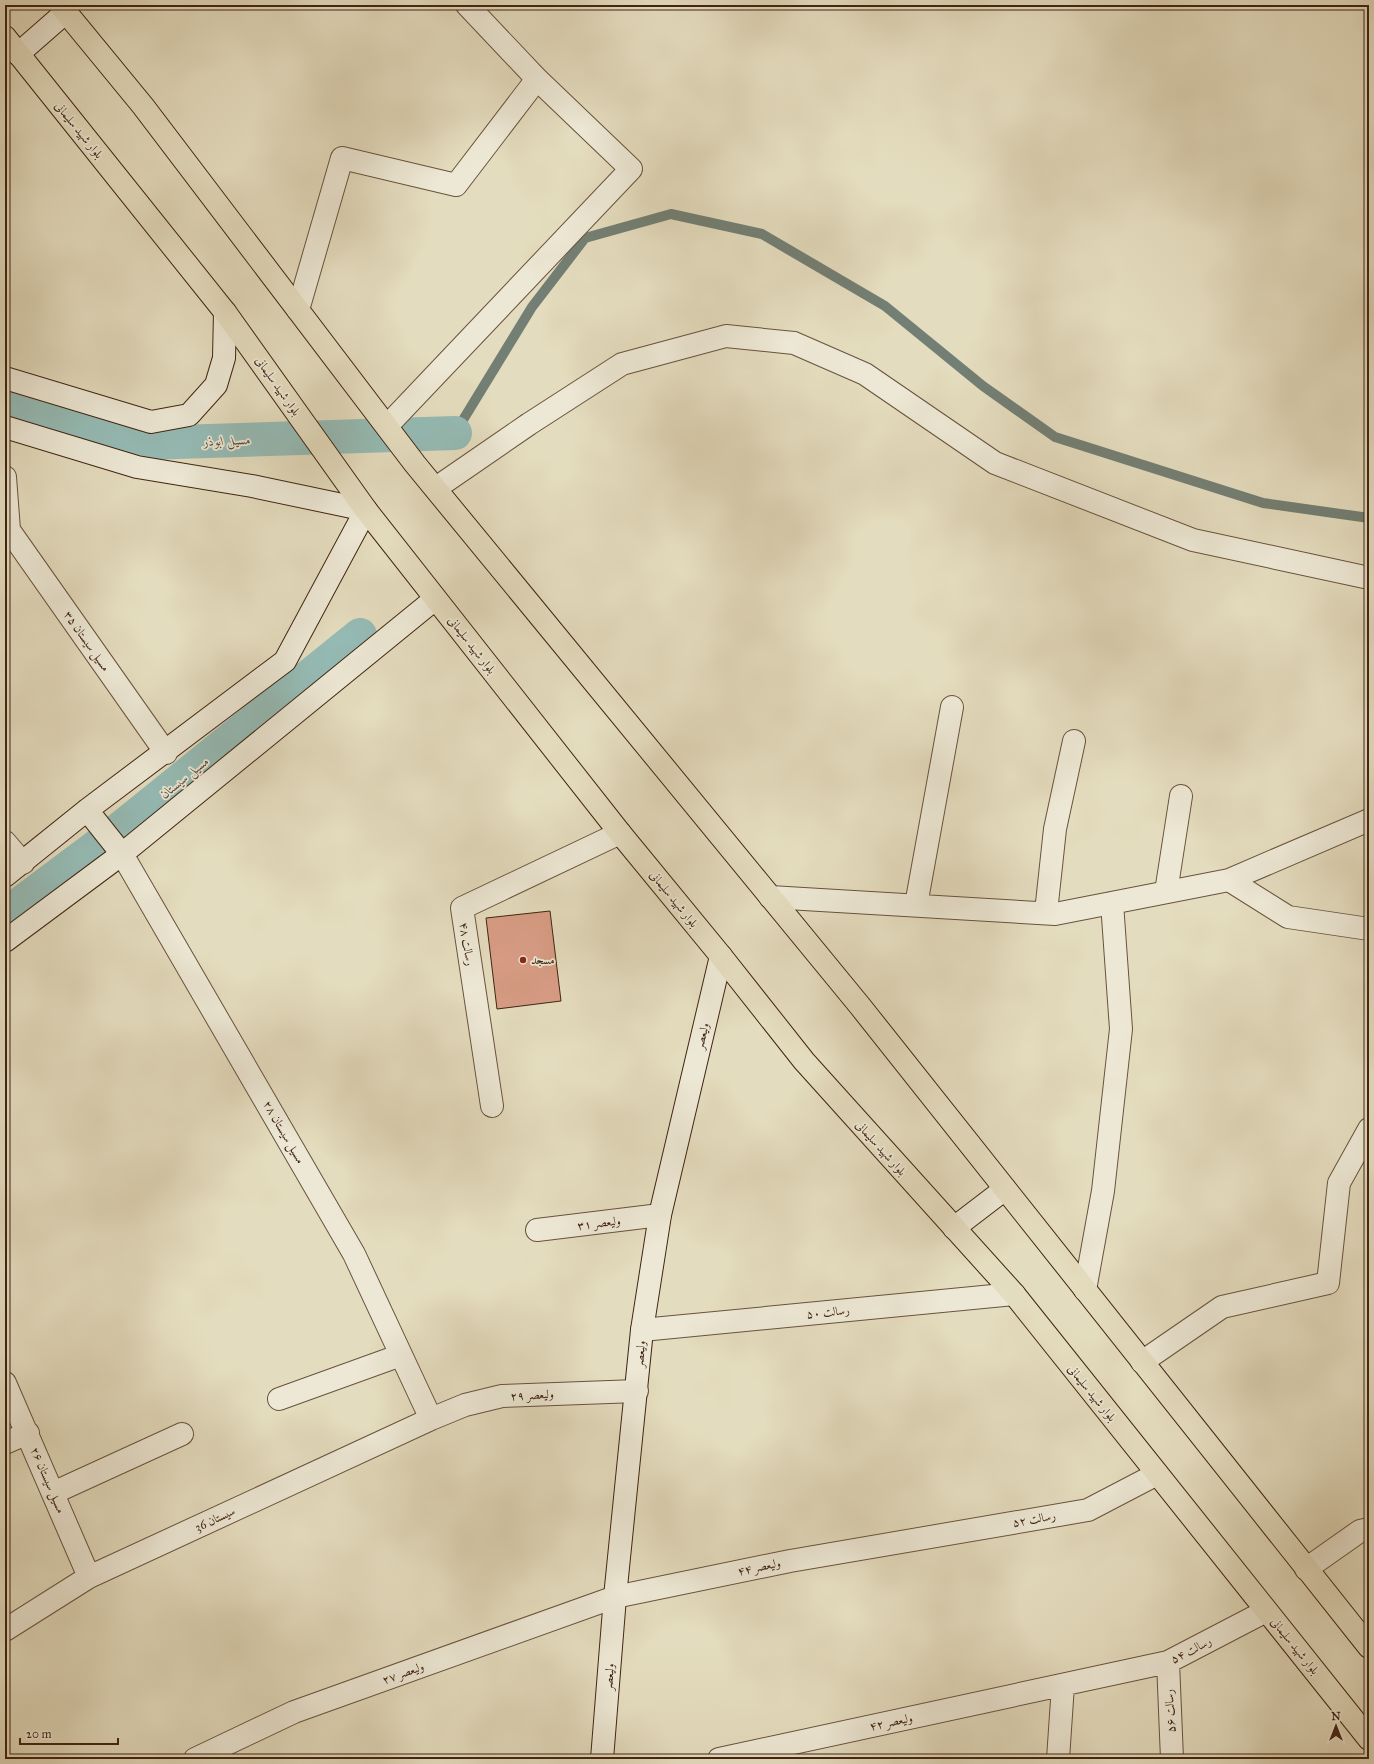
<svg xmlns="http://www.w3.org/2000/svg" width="1374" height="1764" viewBox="0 0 1374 1764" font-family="'IM FELL Great Primer',Amiri,serif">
<rect width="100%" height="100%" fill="#e4dcbe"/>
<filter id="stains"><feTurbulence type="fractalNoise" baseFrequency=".005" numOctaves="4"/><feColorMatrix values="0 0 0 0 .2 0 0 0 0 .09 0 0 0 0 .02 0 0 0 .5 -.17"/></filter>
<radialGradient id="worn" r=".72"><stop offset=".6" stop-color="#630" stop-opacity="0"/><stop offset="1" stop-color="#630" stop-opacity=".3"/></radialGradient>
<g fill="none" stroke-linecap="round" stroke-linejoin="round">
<path stroke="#737f74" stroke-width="10" d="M 455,433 L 532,307 L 585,238 L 671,214 L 762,234 L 885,306 L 983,386 L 1055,437 L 1263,503 L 1369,518"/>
<path stroke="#95bbb5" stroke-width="34" d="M 5,405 L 145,443 L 455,433
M 5,915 L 117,831 L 360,635"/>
</g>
<path fill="#d89d85" stroke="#402412" d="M 550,911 L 561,1001 L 497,1009 L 486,918 Z"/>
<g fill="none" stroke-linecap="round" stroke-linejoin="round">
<defs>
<path id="street" d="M 298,310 L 342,158 L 456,185 L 537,79 L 467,5
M 387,426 L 631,169 L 537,79
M 5,477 L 9,530 L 166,753
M 436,488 L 529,424 L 622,364 L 726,336 L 794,343 L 865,374 L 995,463 L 1193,540 L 1369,578
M 5,842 L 23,863
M 122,854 L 354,1254 L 431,1419
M 1229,880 L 1288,917 L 1369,929
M 1166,892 L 1181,796
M 770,897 L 1055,914 L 1229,880 L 1369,820
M 916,905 L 952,707
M 1046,912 L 1055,829 L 1074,741
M 492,1106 L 462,908 L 620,833
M 537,1230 L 660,1215
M 1085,1290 L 1103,1191 L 1121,1029 L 1112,903
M 642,1330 L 1014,1294
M 1142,1362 L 1222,1307 L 1328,1283 L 1339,1183 L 1369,1129
M 5,1383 L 89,1577
M 279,1399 L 401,1355
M 5,1443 L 28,1433
M 53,1493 L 182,1434
M 1306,1569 L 1360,1531 L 1369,1529
M 5,1630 L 89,1577 L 431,1419 L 465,1405 L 502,1396 L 637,1391
M 1168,1662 L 1172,1759
M 195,1759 L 294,1712 L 615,1597 L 790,1561 L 1088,1510 L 1157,1474
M 719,1759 L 1168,1662 L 1266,1611
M 1058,1759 L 1063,1685"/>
<path id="secondary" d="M 18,54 L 66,12
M 5,378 L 151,422 L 189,415 L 216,385 L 224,358 L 225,312
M 5,427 L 137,467 L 252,486 L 366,510 L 285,661 L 87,810 L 5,876
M 87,810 L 122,854
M 5,941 L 122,854 L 435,599
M 954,1228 L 1005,1189
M 602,1759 L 615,1597 L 642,1330 L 660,1215 L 721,956"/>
<path id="primary" d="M 60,5 L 143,106 L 415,464 L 860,1006 L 1369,1647
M 5,37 L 225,312 L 366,510 L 620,833 L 721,956 L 804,1061 L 1014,1294 L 1369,1739"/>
</defs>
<use href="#street" stroke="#69523d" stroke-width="24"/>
<use href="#secondary" stroke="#402412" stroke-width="24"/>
<use href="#primary" stroke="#402412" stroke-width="24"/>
<use href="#street" stroke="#ede8d5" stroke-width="22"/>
<use href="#secondary" stroke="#ede8d5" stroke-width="22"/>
<use href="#primary" stroke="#e4dcbe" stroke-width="22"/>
</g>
<circle fill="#8f2418" stroke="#ede8d5" stroke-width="1.5" cx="523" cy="960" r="4"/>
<g text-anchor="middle" stroke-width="3.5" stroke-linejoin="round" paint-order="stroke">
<g font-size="12" fill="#402412" stroke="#ede8d5">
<text transform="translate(79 130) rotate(51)" y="4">بلوار شهید سلیمانی</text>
<text transform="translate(278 386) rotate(55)" y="4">بلوار شهید سلیمانی</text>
<text transform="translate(87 641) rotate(55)" y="4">مسیل سیستان ۳۵</text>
<text transform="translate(472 645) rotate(52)" y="4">بلوار شهید سلیمانی</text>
<text transform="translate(674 899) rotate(51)" y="4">بلوار شهید سلیمانی</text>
<text transform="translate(467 944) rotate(81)" y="4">رسالت ۴۸</text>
<text transform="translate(702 1036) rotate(-77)" y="4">ولیعصر</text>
<text transform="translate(284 1132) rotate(60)" y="4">مسیل سیستان ۲۸</text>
<text transform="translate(881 1148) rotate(48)" y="4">بلوار شهید سلیمانی</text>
<text transform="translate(599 1223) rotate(-7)" y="4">ولیعصر ۳۱</text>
<text transform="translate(828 1312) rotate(-6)" y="4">رسالت ۵۰</text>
<text transform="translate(640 1354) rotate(-85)" y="4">ولیعصر</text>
<text transform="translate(1092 1393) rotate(51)" y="4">بلوار شهید سلیمانی</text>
<text transform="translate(532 1395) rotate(-3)" y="4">ولیعصر ۲۹</text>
<text transform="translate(48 1480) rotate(67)" y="4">مسیل سیستان ۲۶</text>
<text transform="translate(215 1519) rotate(-25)" y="4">سیستان 36</text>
<text transform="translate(1034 1519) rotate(-10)" y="4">رسالت ۵۲</text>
<text transform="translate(759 1567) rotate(-12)" y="4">ولیعصر ۴۴</text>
<text transform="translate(1295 1646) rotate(51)" y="4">بلوار شهید سلیمانی</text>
<text transform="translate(1191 1650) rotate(-27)" y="4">رسالت ۵۴</text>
<text transform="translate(403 1673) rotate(-20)" y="4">ولیعصر ۲۷</text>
<text transform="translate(609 1677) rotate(-86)" y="4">ولیعصر</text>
<text transform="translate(1170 1711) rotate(-93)" y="4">رسالت ۵۶</text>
<text transform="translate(891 1722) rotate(-12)" y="4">ولیعصر ۴۲</text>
</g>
<g font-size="12" fill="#402412" stroke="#ede8d5" text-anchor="start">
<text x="531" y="964">مسجد</text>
</g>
<g font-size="13" font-style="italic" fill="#554a3b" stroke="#ede8d5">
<text transform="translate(227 440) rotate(-2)" y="5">مسیل ابوذر</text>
<text transform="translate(184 777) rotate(-39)" y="5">مسیل سیستان</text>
</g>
</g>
<rect width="1374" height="1764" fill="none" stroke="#e4dcbe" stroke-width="20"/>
<rect x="6" y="6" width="1362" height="1752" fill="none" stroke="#402412" stroke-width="2"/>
<rect x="10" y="10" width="1354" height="1744" fill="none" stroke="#402412"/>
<g transform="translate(1336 1726)" stroke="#ede8d5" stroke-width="3" paint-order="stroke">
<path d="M0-3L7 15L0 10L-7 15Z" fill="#402412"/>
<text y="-6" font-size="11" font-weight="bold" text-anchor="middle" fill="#402412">N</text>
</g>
<path d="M20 1738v6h98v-6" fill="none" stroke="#402412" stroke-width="2"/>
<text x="26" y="1738" font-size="12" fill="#402412" stroke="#ede8d5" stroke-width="3" paint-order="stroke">20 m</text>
<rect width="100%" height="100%" filter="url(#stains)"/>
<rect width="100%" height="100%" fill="url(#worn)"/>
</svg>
